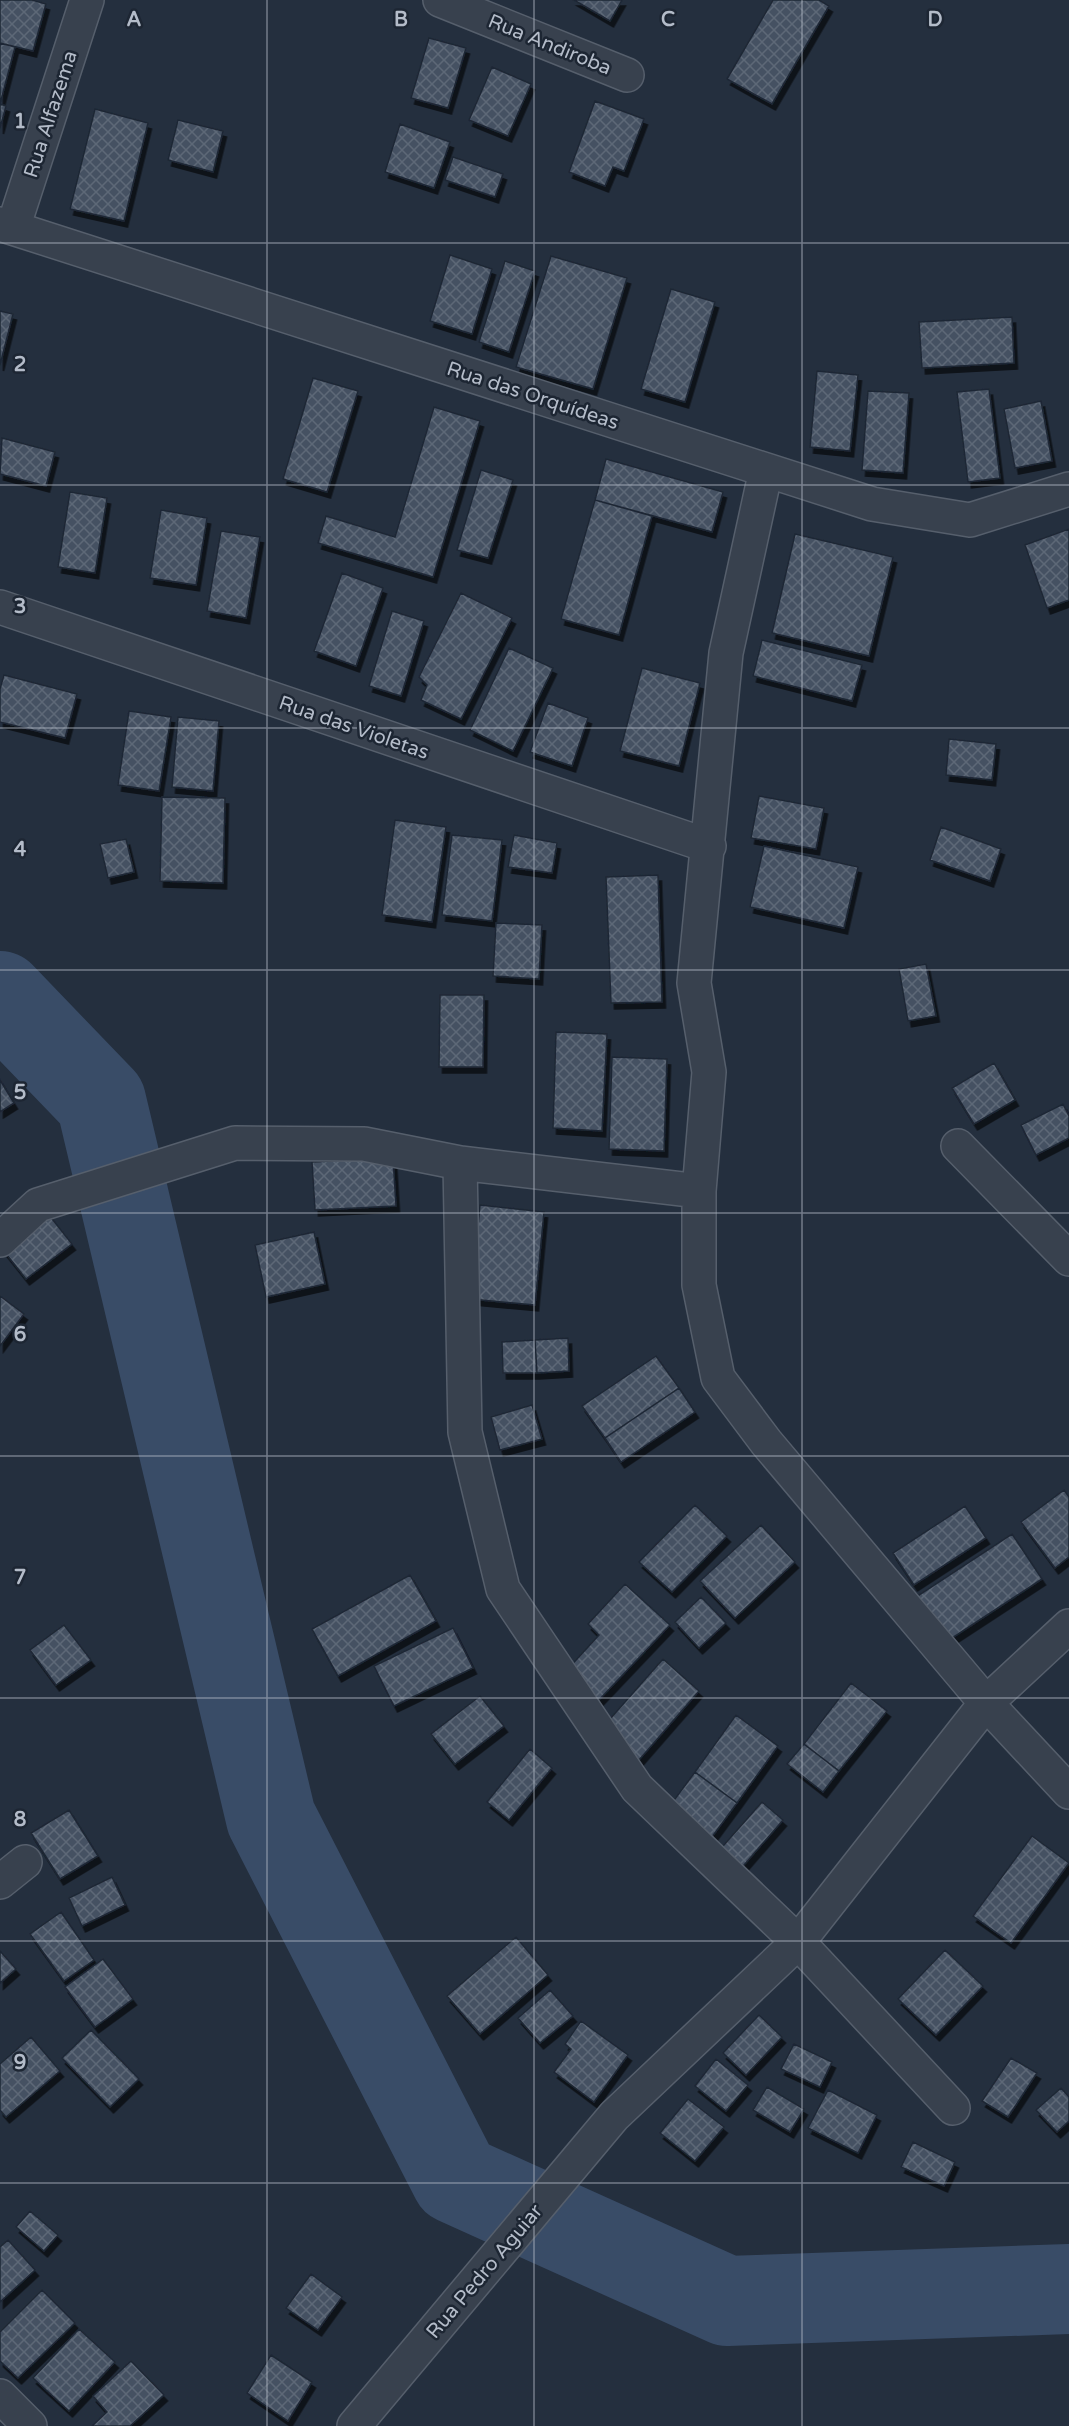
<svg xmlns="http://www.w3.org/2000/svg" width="1069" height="2426" viewBox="0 0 1069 2426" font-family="'Varela Round',sans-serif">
<defs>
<pattern id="building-cross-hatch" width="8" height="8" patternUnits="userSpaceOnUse" patternTransform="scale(1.5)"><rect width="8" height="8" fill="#455162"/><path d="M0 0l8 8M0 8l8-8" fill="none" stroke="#5d6877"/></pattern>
<filter id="shadow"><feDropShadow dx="3.5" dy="6" stdDeviation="0" flood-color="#0009"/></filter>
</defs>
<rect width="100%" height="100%" fill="#242f3e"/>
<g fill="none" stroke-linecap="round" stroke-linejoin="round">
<path stroke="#394c67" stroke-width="90" d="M 0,996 L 101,1101 L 271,1818 L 456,2179 L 727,2301 L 1069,2289"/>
</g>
<path fill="url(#building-cross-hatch)" stroke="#1f2835" stroke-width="1.5" filter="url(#shadow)" d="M 0,0 L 32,0 L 46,4 L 33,51 L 0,43 Z
M 574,0 L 622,0 L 610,21 Z
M 773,0 L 819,0 L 829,6 L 772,104 L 727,79 Z
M 429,38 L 466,48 L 448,108 L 411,98 Z
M 0,43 L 15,47 L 0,104 Z
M 492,67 L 531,84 L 508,136 L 469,120 Z
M 595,101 L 644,119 L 624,171 L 613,167 L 605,186 L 569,172 Z
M 0,104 L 6,106 L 0,128 Z
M 95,109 L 148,123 L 124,221 L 70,209 Z
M 178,120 L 223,131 L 213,172 L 168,160 Z
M 400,124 L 450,142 L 434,188 L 385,172 Z
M 453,157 L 503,174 L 495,197 L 445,180 Z
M 450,255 L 492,269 L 472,334 L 430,321 Z
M 551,256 L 627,278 L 593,389 L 516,367 Z
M 505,261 L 535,271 L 509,352 L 479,342 Z
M 671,289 L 715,302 L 685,402 L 641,389 Z
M 0,311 L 13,314 L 0,365 Z
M 1012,317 L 1014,363 L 922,368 L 919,322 Z
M 817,371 L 858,375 L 850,451 L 810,447 Z
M 313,378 L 358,391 L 327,492 L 283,479 Z
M 989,389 L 1000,478 L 968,482 L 957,392 Z
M 868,391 L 909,393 L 903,473 L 862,470 Z
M 1041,401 L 1052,461 L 1015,468 L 1004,409 Z
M 434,407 L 480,421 L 433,577 L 318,543 L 326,516 L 395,537 Z
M 2,438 L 55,452 L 46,486 L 0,474 Z
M 606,459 L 723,492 L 712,532 L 595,500 Z
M 481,470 L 513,480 L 488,558 L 457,550 Z
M 70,492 L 107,498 L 95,573 L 58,567 Z
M 595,500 L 652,516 L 619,635 L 561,619 Z
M 161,510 L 207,518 L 196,585 L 150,578 Z
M 1069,529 L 1069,600 L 1047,608 L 1025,545 Z
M 221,531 L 260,537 L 246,618 L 207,611 Z
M 795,534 L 893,557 L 869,656 L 772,633 Z
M 342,573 L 383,588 L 356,666 L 314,651 Z
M 461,593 L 512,618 L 461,719 L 421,700 L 427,685 L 419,677 Z
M 392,611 L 424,621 L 401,696 L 369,686 Z
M 762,640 L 862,665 L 852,701 L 753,676 Z
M 509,648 L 553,668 L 513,751 L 470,730 Z
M 642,668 L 700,683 L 679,766 L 620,751 Z
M 4,675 L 77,694 L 65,738 L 0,722 L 0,689 Z
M 548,703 L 588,718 L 572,766 L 530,752 Z
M 129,711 L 171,717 L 159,791 L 118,785 Z
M 178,717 L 219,721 L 213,791 L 172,787 Z
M 949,739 L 996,744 L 992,780 L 946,775 Z
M 759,796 L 824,808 L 816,849 L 751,838 Z
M 162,797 L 225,798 L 223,883 L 160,881 Z
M 395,820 L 446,827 L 432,922 L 382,915 Z
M 941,827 L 1001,849 L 990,881 L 930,860 Z
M 452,835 L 502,840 L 492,921 L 442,915 Z
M 514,835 L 557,843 L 552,873 L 508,867 Z
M 126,839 L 134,872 L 108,878 L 100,844 Z
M 764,846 L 858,867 L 844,928 L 750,907 Z
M 658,875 L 662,1002 L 611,1003 L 606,877 Z
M 496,923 L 542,925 L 539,979 L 493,976 Z
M 926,964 L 936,1016 L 908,1021 L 899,969 Z
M 440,995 L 484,995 L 483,1067 L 439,1067 Z
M 556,1032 L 607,1034 L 602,1131 L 553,1128 Z
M 612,1057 L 667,1059 L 664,1151 L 609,1149 Z
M 994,1063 L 1015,1100 L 974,1124 L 952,1088 Z
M 0,1080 L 14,1103 L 0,1112 Z
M 1063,1104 L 1069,1116 L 1069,1138 L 1036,1155 L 1021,1125 Z
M 393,1158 L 396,1206 L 315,1210 L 312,1162 Z
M 480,1205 L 544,1212 L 535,1305 L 471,1299 Z
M 45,1210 L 72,1244 L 26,1279 L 0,1246 Z
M 314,1232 L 325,1284 L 266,1297 L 255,1245 Z
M 0,1296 L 24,1314 L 0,1346 Z
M 568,1338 L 569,1371 L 537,1373 L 535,1340 Z
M 535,1340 L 537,1373 L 503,1373 L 502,1342 Z
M 656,1356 L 679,1388 L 605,1438 L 582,1406 Z
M 679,1388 L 695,1412 L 621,1462 L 605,1438 Z
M 532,1405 L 542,1439 L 500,1450 L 491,1417 Z
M 1064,1490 L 1069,1497 L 1069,1557 L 1055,1568 L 1021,1522 Z
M 695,1505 L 727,1536 L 672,1592 L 639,1562 Z
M 965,1506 L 986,1538 L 914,1585 L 893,1553 Z
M 761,1525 L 795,1562 L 735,1618 L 700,1581 Z
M 1012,1534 L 1042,1579 L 943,1644 L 913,1599 Z
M 410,1575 L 436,1621 L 338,1676 L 312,1629 Z
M 625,1584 L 670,1625 L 598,1701 L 566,1671 L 599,1635 L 588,1624 Z
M 701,1597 L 726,1623 L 699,1648 L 675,1622 Z
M 64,1625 L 91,1660 L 56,1685 L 30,1650 Z
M 453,1628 L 473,1668 L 394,1706 L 374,1666 Z
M 663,1659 L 699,1691 L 639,1760 L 603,1727 Z
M 851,1683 L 887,1711 L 839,1771 L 804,1744 Z
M 480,1696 L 504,1726 L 455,1764 L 431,1734 Z
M 736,1715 L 778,1746 L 737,1803 L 695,1772 Z
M 804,1744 L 839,1771 L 823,1792 L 787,1764 Z
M 530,1749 L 552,1768 L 509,1820 L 487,1802 Z
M 695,1772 L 737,1803 L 709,1841 L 666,1811 Z
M 762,1802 L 783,1820 L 738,1872 L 716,1854 Z
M 69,1810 L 98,1856 L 60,1879 L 31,1833 Z
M 1032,1836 L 1069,1863 L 1011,1943 L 973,1916 Z
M 112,1877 L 125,1905 L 82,1926 L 69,1898 Z
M 61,1912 L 94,1960 L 64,1981 L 30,1934 Z
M 516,1937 L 548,1975 L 480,2034 L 447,1996 Z
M 945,1950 L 983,1986 L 936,2035 L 898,1999 Z
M 0,1951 L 16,1969 L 0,1983 Z
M 103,1959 L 133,1999 L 95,2027 L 65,1987 Z
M 550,1990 L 573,2016 L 540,2043 L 518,2018 Z
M 759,2015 L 782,2037 L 746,2075 L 723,2053 Z
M 581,2021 L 628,2055 L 594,2102 L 554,2072 L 571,2049 L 565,2044 Z
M 91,2030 L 139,2079 L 110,2107 L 62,2058 Z
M 31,2037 L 60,2071 L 6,2117 L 0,2110 L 0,2064 Z
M 794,2044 L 832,2062 L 820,2087 L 781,2069 Z
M 1011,2058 L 1037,2073 L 1008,2117 L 982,2101 Z
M 716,2059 L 748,2085 L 726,2111 L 695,2086 Z
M 767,2087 L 804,2109 L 790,2132 L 753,2110 Z
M 1061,2088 L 1069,2097 L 1069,2121 L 1057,2132 L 1036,2110 Z
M 828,2090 L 877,2115 L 858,2153 L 808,2128 Z
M 688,2099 L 724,2127 L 695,2161 L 660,2133 Z
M 913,2142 L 955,2162 L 944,2186 L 901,2167 Z
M 30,2211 L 58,2235 L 44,2251 L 16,2227 Z
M 8,2240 L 35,2270 L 0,2302 L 0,2247 Z
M 311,2274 L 342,2297 L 318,2330 L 286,2308 Z
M 42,2290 L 75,2323 L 18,2378 L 0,2361 L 0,2332 Z
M 79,2329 L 115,2362 L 69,2411 L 33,2378 Z
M 271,2355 L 312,2382 L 288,2421 L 247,2393 Z
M 131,2361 L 164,2395 L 130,2426 L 92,2426 L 107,2412 L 93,2396 Z"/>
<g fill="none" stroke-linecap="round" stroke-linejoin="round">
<defs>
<path id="minor" d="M 440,0 L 627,75
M 0,224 L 872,504 L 970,520 L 1069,489
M 13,228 L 87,0
M 766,470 L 726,653 L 694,983 L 709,1072 L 699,1191 L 699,1285 L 718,1378 L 766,1442 L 986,1703 L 1069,1792
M 0,607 L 709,846
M 958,1146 L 1069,1259
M 460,1163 L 465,1432 L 503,1589 L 637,1788 L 798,1942 L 953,2108
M 0,1240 L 38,1205 L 235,1143 L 364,1144 L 460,1163 L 699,1191
M 0,1882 L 25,1862
M 0,2396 L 30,2426
M 354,2426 L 614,2116 L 798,1942 L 986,1703 L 1069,1626"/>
</defs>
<use href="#minor" stroke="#565f6c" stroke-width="36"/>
<use href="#minor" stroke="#38414e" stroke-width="33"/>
</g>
<path fill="none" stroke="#b4bcc9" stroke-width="1.5" stroke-opacity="0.55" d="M 267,0 L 267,2426M 534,0 L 534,2426M 802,0 L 802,2426M 0,243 L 1069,243M 0,485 L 1069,485M 0,728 L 1069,728M 0,970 L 1069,970M 0,1213 L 1069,1213M 0,1456 L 1069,1456M 0,1698 L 1069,1698M 0,1941 L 1069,1941M 0,2183 L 1069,2183"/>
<g text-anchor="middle" stroke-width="5" stroke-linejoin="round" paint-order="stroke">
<g font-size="20" fill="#b4bcc9" stroke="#1d2633">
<text transform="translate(550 44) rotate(22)" y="7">Rua Andiroba</text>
<text transform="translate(50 114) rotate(-72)" y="7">Rua Alfazema</text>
<text transform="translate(533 395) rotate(18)" y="7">Rua das Orquídeas</text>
<text transform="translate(354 727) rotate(19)" y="7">Rua das Violetas</text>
<text transform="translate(484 2271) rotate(-50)" y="7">Rua Pedro Aguiar</text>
</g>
</g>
<g font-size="20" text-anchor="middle" font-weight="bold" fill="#b4bcc9" stroke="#1d2633" stroke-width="5" stroke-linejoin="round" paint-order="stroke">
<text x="134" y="26">A</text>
<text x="401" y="26">B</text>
<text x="668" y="26">C</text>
<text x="935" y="26">D</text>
<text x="20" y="128">1</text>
<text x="20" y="371">2</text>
<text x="20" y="613">3</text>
<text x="20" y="856">4</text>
<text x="20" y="1099">5</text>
<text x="20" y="1341">6</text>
<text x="20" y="1584">7</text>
<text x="20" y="1826">8</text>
<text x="20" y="2069">9</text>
</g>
</svg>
